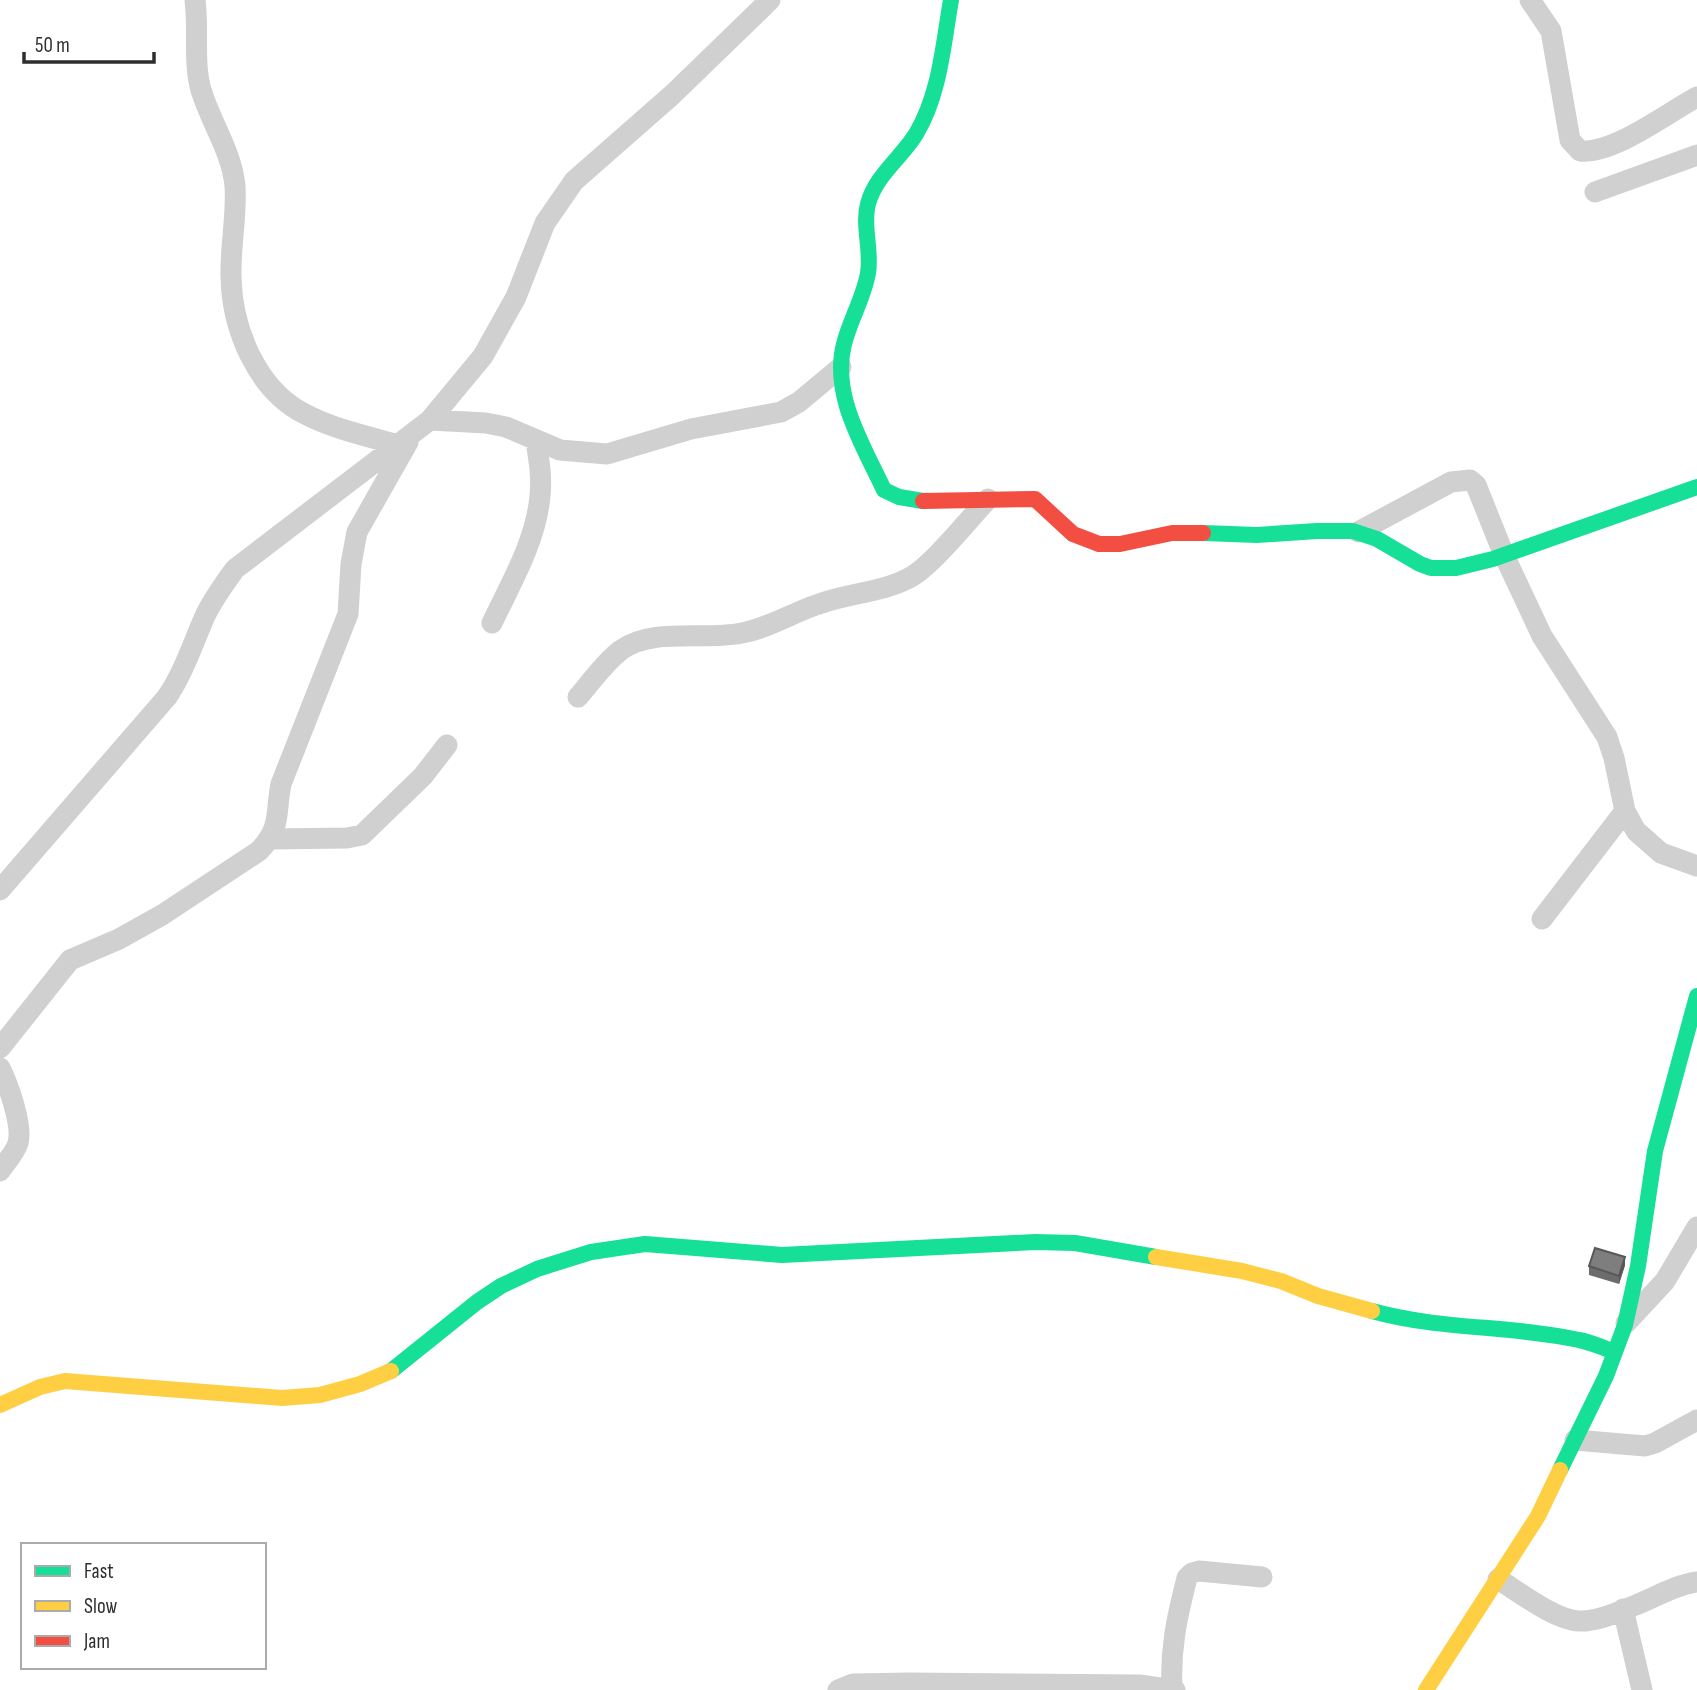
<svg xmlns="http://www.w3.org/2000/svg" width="1697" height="1690" viewBox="0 0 1697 1690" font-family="'Sofia Sans Condensed',sans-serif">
<rect width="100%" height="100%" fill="#fff"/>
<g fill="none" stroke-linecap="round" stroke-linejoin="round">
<path stroke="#d0d0d0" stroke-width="21" d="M 195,0 C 199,29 193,62 201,90 C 211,123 232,152 235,186 C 237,216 230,247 231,277 C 232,328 256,388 303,413 C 333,429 366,436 399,445
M 1530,0 L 1551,31 L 1570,140 L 1580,151 C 1614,154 1667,113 1697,97
M 1595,192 L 1697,155
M 430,420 L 486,423 L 506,427 L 560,450 L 607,454 L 691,429 L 781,412 L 799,402 L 841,367
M 1358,532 L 1451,482 L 1470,480 L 1476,485 L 1504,555 L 1542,636 L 1607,737 L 1614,758 L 1625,811 L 1636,831 L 1661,853 L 1697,866
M 492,623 C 511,583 536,541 540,496 C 542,477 539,460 536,441
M 578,697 C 591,682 605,662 621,650 C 654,627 704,641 742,633 C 770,628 795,611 822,603 C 850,593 883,592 909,578 C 931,567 969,519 988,499
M 271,839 L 347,838 L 362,835 L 423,776 L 447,745
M 0,890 L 167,697 C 184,672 193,643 205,616 C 213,599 224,584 235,569 L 430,420 L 483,356 L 516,297 L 545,223 L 574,181 L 672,95 L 770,0
M 1542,919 L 1625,811
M 0,1048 L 70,960 L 119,939 L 162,915 L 259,851 C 282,827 275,814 281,784 L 348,614 L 351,564 L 357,532 L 408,442
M 0,1068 C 8,1084 23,1125 18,1143 C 15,1153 6,1162 0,1171
M 1626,1323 L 1665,1281 L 1697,1227
M 1575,1440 L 1645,1446 L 1655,1443 L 1697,1420
M 1498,1579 C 1519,1592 1555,1620 1579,1621 C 1597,1622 1620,1611 1636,1605 C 1656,1597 1675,1585 1697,1582
M 1623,1609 L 1642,1690
M 1172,1689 C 1170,1648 1177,1617 1187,1578 L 1192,1573 L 1199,1571 L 1262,1577
M 838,1690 L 853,1684 L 910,1683 L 1139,1685 L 1175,1690"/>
<path stroke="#16e098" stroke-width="16" d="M 923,501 L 899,497 L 884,490 C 863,445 831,395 844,344 C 850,320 864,297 868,273 C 872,251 862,225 868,204 C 875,176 902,157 916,134 C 940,94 943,45 951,0
M 1203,533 L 1257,535 L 1317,531 L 1353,531 L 1377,539 L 1420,564 L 1431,568 L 1456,568 L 1493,559 L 1697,487
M 1372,1311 C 1440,1330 1511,1325 1579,1340 C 1591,1342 1603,1348 1615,1352
M 391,1371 L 477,1302 L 501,1286 L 537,1269 L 591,1252 L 645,1244 L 782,1255 L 1035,1242 L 1075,1243 L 1156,1257
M 1560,1470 L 1606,1376 L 1625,1325 L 1638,1266 L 1655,1151 L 1697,996"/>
<path stroke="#ffcf43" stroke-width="16" d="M 1156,1257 L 1242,1271 L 1281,1281 L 1318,1296 L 1372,1311
M 0,1405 L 40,1387 L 65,1381 L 282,1398 L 320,1395 L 360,1384 L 391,1371
M 1426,1690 L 1538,1516 L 1560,1470"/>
<path stroke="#f24e42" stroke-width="16" d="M 923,501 L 1035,499 L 1073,534 L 1099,544 L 1120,544 L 1172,533 L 1203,533"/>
</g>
<path fill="#6c6c6c" d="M 1625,1265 L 1619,1284 L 1589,1275 L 1589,1266 Z"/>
<path fill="#585858" d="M 1625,1257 L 1625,1265 L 1619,1284 L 1619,1276 Z"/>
<path fill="#7e7e7e" stroke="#585858" stroke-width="2" d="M 1595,1248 L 1625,1257 L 1619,1276 L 1589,1266 Z"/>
<rect x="21" y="1543" width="245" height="126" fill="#ffffff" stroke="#ababab" stroke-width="2"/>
<rect x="35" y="1566" width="35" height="10" fill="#16e098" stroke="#ababab" stroke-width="2"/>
<text x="84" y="1578" font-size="21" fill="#2e2e2e">Fast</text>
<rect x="35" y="1601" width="35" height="10" fill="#ffcf43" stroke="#ababab" stroke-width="2"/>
<text x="84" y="1613" font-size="21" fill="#2e2e2e">Slow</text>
<rect x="35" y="1636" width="35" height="10" fill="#f24e42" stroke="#ababab" stroke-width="2"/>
<text x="84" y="1648" font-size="21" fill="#2e2e2e">Jam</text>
<path d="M24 52v10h130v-10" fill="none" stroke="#2e2e2e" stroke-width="3.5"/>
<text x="35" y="52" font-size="21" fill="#2e2e2e" stroke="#ffffff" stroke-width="5" paint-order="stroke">50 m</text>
</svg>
